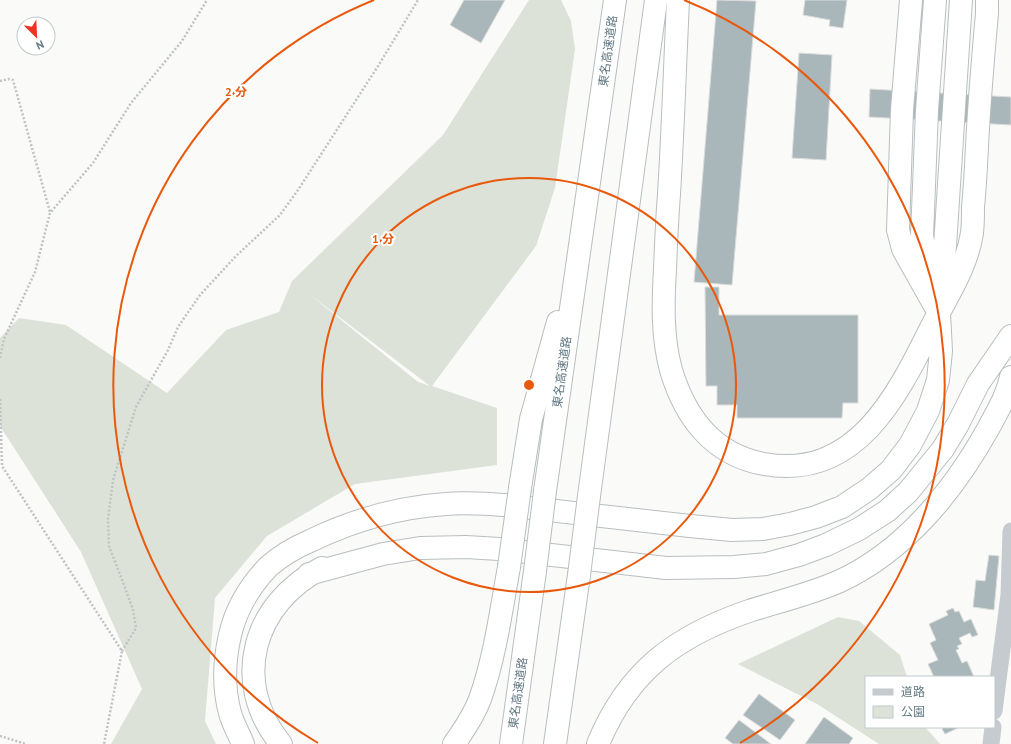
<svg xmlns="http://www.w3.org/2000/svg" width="1011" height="744" viewBox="0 0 1011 744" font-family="'PT Sans','Noto Sans JP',sans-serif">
<rect width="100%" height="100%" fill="#fafaf8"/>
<path fill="#dde2d8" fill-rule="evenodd" d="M 529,0 L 561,0 L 571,21 L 575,49 L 555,188 L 536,246 L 432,386 L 497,408 L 497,465 L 355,484 L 267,536 L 215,598 L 205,721 L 216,744 L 111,744 L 142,689 L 81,552 L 0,426 L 0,338 L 19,318 L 66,325 L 167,393 L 226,330 L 279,312 L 292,281 L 443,135 ZM 309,294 L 430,386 L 418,382 Z
M 838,617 L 859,621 L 900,655 L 907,677 L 866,677 L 866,727 L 925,727 L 940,744 L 879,744 L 817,704 L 738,664 Z"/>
<path fill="#a9b6ba" stroke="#dcdcda" d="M 464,0 L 505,0 L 481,43 L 450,25 Z
M 717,0 L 756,1 L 732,285 L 694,282 Z
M 805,0 L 847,0 L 843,28 L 829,26 L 830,20 L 803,15 Z
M 799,53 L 832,55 L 826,160 L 792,158 Z
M 870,89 L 1011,97 L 1011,125 L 869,117 Z
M 705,287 L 719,287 L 719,315 L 858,315 L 858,403 L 843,403 L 842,418 L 737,418 L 737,405 L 717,405 L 717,386 L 706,386 Z
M 989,555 L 999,556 L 994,610 L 973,607 L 976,580 L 985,581 Z
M 953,608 L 955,612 L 959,611 L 964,622 L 971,619 L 978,635 L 972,637 L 970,633 L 959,638 L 962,644 L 957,646 L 959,649 L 956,650 L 962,663 L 967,661 L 974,677 L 934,677 L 928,664 L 938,660 L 930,643 L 936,640 L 929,624 L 948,615 L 946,611 Z
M 759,694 L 795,720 L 780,740 L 743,715 Z
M 824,717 L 853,738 L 849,744 L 805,744 Z
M 739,720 L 771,744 L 733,744 L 725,738 Z
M 944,727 L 960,727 L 945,734 L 942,729 Z"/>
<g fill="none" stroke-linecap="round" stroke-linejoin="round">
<defs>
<path id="highway" d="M 678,0 C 675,65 673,129 669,194 C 667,219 666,244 665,269 C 663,303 662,337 671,370 C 685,417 713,455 764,464 C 858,481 899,392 934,322 C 949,293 967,266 972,233 C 973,225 973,215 973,207 C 975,187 976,167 977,147 C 979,103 983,58 987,13 L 987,0
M 911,0 L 902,110 L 898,230 L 903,249 L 939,313
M 932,285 L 922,236 L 927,110 L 935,0
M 520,488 L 531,419 L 558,322
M 545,491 L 615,0
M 589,496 L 656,0
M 309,574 L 383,554 L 420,548 L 466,547 L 499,549 L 666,568 L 734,567 L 766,564 L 799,555 L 826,545 L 859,529 L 887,511 L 908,492 L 943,449 L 958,424 L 978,384 L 1011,336
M 243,744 C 239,734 233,724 230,713 C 223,687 224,661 230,635 C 236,609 250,586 268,567 C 281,555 296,547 312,540 C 354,520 399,507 446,504 C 465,502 485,504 504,505 L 690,526 L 732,530 L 763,529 L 790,524 L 816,517 L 842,507 L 869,489 L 891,470 L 910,445 L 928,411 L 938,380 L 941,351 L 939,313 L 945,246 L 961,0
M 281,744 C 230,682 253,603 322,568
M 454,744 C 464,730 474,715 480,699 C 495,657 501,611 509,567
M 511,744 L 535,571
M 555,744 L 579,575
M 598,744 C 628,671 676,636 749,611 C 780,601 811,594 840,581 C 905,551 954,490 988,429 C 997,412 1007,396 1011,377"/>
</defs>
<use href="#highway" stroke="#b8bec0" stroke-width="24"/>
<path stroke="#bfc3c5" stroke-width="2.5" stroke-dasharray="2 2" stroke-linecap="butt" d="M 0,81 L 9,79 L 13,80 L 50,212
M 0,358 L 4,339 L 35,272 L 50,213 L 93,163 L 131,103 L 182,41 L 207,0
M 0,399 L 2,466 L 122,651 L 104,744
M 122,651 L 136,628 L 133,610 L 124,585 L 109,546 L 108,519 L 113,480 L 136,407 L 168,350 L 178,327 L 200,295 L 236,256 L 280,215 L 298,190 L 380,63 L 418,0
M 0,736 L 26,744"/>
<path stroke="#c5cbce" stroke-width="17" d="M 994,711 L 1009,595 L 1011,531
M 991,744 L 993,727"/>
<use href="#highway" stroke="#fff" stroke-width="22"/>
<defs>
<path id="highway-bridge" d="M 509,567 L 520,488
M 535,571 L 545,491
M 579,575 L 589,496"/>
</defs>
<use href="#highway-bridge" stroke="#b8bec0" stroke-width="24" stroke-linecap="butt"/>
<use href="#highway-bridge" stroke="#fff" stroke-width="22"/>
</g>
<g fill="none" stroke="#e8590c" stroke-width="2">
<circle cx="529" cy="385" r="207"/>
<path d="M318 743A415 415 0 0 1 374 0M684 0A415 415 0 0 1 740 743"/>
</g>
<g text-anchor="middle" stroke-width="4" stroke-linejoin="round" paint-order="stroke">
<g font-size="12" fill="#637a85" stroke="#fff">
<text transform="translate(608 51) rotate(-82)" y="4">東名高速道路</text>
<text transform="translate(562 372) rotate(-82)" y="4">東名高速道路</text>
<text transform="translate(518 693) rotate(-82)" y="4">東名高速道路</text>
</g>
</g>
<circle cx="529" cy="385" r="6" fill="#e8590c" stroke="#fff" stroke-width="2"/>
<g font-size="12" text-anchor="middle" font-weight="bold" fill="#e8590c" stroke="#fff" stroke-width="4" stroke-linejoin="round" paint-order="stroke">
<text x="236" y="96">2 分</text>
<text x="383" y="243">1 分</text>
</g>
<rect x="865" y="676" width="130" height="52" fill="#ffffff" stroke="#c1cace"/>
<rect x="873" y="689" width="20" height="6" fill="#c5cbce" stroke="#c1cace"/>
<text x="901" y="696" font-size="12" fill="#637a85">道路</text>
<rect x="873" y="706" width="20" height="12" fill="#dde2d8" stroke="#c1cace"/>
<text x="901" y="716" font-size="12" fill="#637a85">公園</text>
<g transform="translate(36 36) rotate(156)"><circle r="19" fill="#ffffff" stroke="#c1cace"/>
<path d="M0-3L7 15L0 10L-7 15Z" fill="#f03222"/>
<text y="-6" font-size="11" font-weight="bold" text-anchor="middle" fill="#637a85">N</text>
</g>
</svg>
